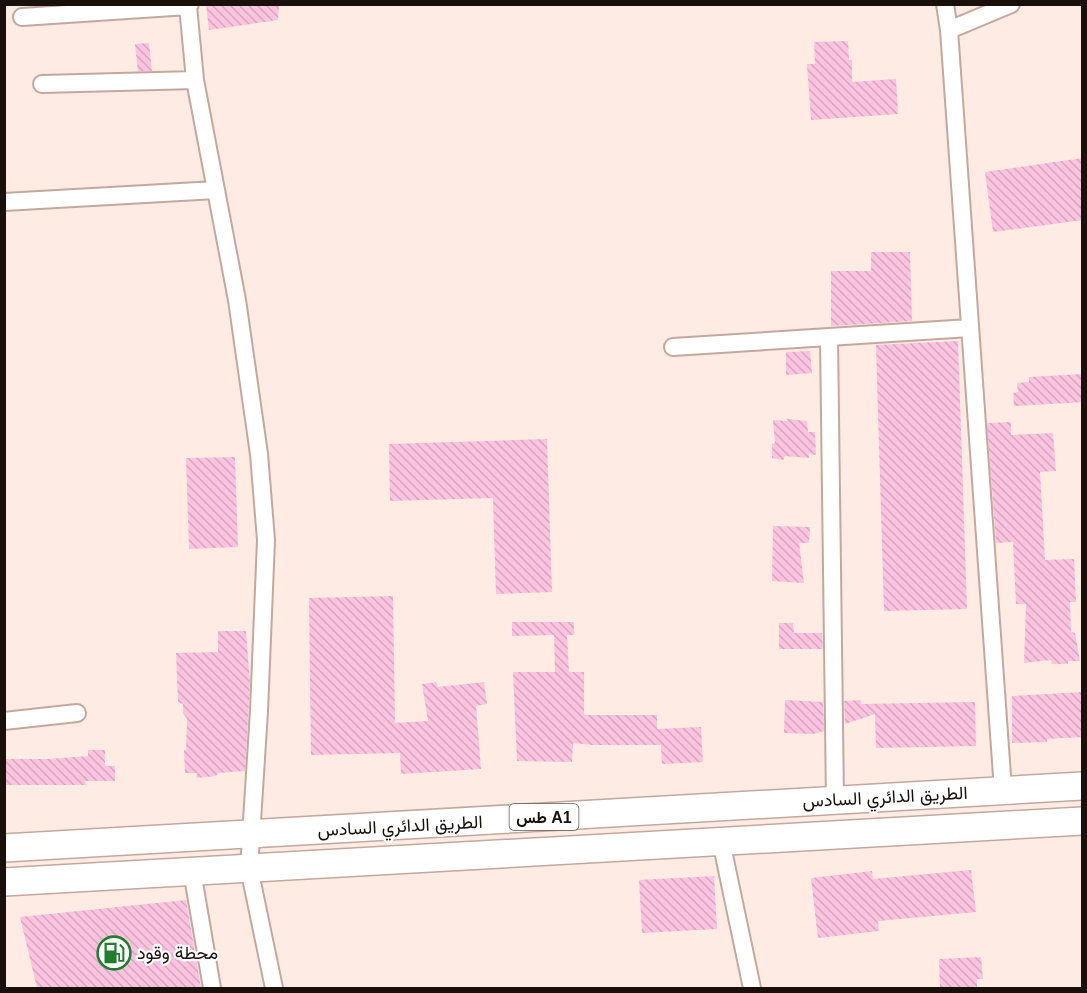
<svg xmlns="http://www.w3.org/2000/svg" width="1087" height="993" viewBox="0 0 1087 993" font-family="Arial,Vazirmatn,sans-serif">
<defs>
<pattern id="building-back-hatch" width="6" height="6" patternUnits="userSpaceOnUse" patternTransform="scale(1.5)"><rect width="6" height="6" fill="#fbc3e0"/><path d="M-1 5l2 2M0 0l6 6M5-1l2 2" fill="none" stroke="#d7a6bf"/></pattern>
</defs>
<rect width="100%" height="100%" fill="#fdebe4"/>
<path fill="url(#building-back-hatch)" d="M 206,4 L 279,4 L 278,20 L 209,30 Z
M 848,41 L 849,60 L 852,60 L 852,82 L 896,79 L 898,114 L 811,120 L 807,64 L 815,64 L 814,42 Z
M 149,43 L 152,71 L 138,71 L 135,44 Z
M 1083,158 L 1083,220 L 993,232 L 985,172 Z
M 871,252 L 910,252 L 912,321 L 831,326 L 831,271 L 871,271 Z
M 958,341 L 967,609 L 884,611 L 876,345 Z
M 810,351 L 812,373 L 786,375 L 786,352 Z
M 1083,374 L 1083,402 L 1014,406 L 1013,393 L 1018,392 L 1017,383 L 1029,382 L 1029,377 Z
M 787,419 L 807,421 L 808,432 L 815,432 L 816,455 L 809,454 L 809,458 L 785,456 L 783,460 L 772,458 L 772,444 L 775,443 L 773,420 L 787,421 Z
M 1011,422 L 1011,435 L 1053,433 L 1056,471 L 1040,472 L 1045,560 L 1074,559 L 1076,602 L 1070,602 L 1071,632 L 1075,633 L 1080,661 L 1068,661 L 1068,664 L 1052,664 L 1051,660 L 1024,663 L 1026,604 L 1016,604 L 1013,542 L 996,543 L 987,423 Z
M 547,439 L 552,592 L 496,594 L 493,498 L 390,501 L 389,444 Z
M 235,457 L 238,547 L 189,549 L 186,458 Z
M 773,526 L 810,527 L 809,543 L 799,543 L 804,583 L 772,581 Z
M 393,596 L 395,723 L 428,721 L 422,684 L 436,682 L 438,687 L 484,682 L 487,704 L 476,706 L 481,769 L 401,774 L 400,753 L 311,755 L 309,598 Z
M 512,622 L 574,622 L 574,635 L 567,635 L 569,672 L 584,672 L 584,715 L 657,715 L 657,729 L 701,727 L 703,762 L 662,764 L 661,745 L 592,745 L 573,743 L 572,762 L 517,761 L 513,672 L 555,672 L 554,635 L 512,636 Z
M 779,623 L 793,623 L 794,633 L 822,633 L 823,649 L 779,649 Z
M 218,631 L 246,631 L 250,684 L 245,771 L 218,773 L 216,776 L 196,778 L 197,773 L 185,773 L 184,750 L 186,750 L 187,719 L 183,713 L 183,704 L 178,702 L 176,653 L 218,652 Z
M 1083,692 L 1083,737 L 1047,739 L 1047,742 L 1012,743 L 1012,696 Z
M 785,700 L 823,702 L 824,731 L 813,734 L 784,733 Z
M 861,700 L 861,704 L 975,702 L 976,746 L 876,748 L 875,714 L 845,724 L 844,701 Z
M 88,750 L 105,750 L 105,766 L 115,766 L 115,781 L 84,781 L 87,785 L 4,785 L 4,759 L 48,759 L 88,756 Z
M 971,870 L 976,912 L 878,921 L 879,931 L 818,938 L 811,878 L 872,871 L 873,879 Z
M 714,876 L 717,929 L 642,933 L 639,880 Z
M 186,900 L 201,988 L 37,988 L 20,917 Z
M 981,957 L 983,979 L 977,979 L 977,988 L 940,988 L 939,959 Z"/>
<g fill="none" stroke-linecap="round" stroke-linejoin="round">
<defs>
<path id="minor" d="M 190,4 L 188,6 L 195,80 L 237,300 L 259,454 L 266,540 L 259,711 L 249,868 L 274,988
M 945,4 L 949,30
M 22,17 L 188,6
M 42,84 L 195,80
M 4,202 L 216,190
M 829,337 L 835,800
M 673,347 L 970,328
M 4,721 L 77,713
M 1003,790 L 949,30 L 1011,4
M 721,841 L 752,988
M 192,871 L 212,988"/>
<path id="trunk" d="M 4,848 L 1082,786
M 4,882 L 1082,821"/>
</defs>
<use href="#minor" stroke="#c4a89d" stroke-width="20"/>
<use href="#trunk" stroke="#c4a89d" stroke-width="30"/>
<use href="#minor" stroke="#fff" stroke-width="16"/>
<use href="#trunk" stroke="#fff" stroke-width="27"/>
</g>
<defs>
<symbol id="fuel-ring" viewBox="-11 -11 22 22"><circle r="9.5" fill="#fff" stroke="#217d2e" stroke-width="1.5"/><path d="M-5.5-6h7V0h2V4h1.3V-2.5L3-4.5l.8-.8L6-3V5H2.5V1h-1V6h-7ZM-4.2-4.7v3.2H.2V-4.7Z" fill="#217d2e"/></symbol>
</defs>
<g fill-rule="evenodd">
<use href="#fuel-ring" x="95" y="934" width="38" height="38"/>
</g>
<g text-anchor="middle" stroke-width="4.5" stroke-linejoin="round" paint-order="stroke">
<rect fill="#fff" stroke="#5e5855" stroke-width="1.5" x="509.5" y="804" width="69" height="26" rx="4.5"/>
<g font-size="16" font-weight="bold" fill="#19100c">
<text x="544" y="823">طس A1</text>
</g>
<g font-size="18" fill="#19100c" stroke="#fff">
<text transform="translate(885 797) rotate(-3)" y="6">الطريق الدائري السادس</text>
<text transform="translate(400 826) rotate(-3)" y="6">الطريق الدائري السادس</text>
</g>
<g font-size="18" fill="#19100c" stroke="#fff" text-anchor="start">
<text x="137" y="959">محطة وقود</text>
</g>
</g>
<rect width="1087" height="993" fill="none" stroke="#19100c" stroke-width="12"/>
</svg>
